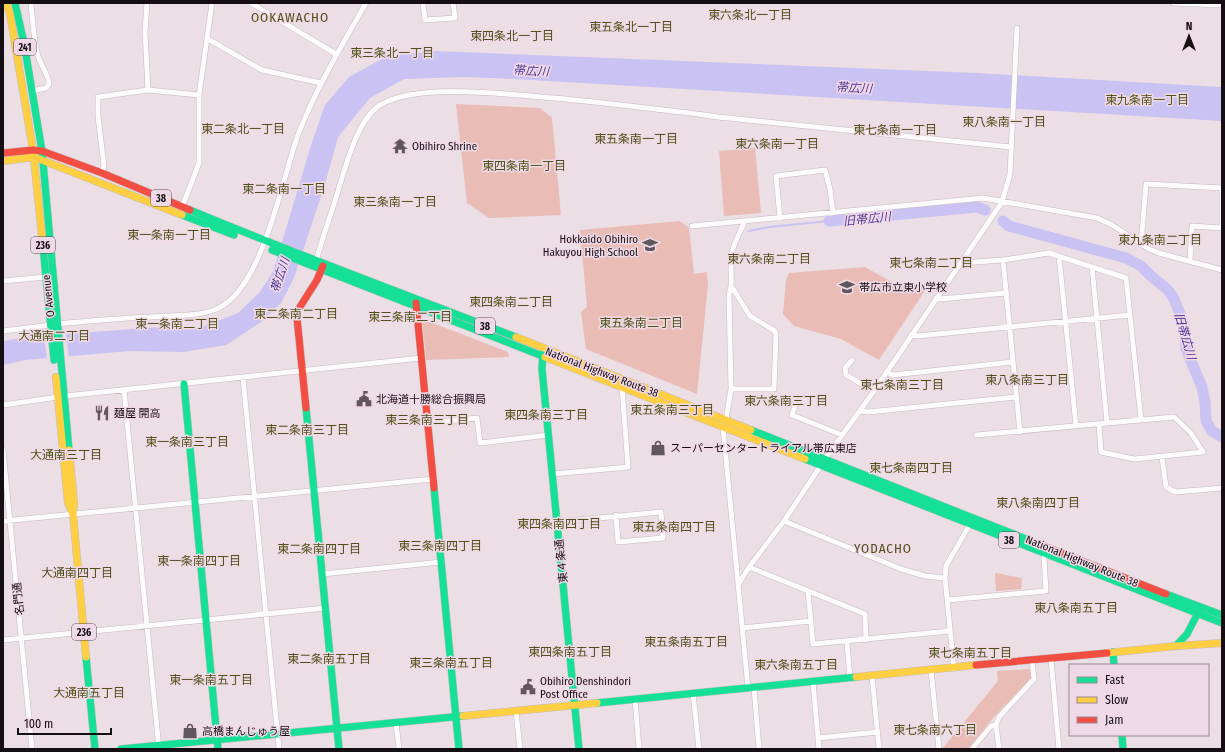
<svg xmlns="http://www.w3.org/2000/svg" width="1225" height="752" viewBox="0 0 1225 752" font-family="'Fira Sans Condensed','Noto Sans JP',sans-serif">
<rect width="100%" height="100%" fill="#ebdee5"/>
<path fill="#e9bcb5" d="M 456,104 L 540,108 L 552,118 L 561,215 L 489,218 L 467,203 Z
M 755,148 L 761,213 L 724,216 L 719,151 Z
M 680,221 L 689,228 L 694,274 L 707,272 L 708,285 L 697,394 L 586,349 L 581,312 L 587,307 L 580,230 Z
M 865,267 L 897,285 L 930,283 L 879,360 L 841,339 L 794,326 L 783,314 L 786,280 L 789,273 Z
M 422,319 L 508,352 L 509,357 L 426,360 Z
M 995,573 L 1022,578 L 1021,589 L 996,591 Z
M 1031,669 L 1031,678 L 992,719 L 968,749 L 942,749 L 998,681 L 997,671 Z"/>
<path fill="#cac2f3" d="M 436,51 L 976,73 L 1222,87 L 1222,121 L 514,79 L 464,77 L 404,79 L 370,98 L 338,137 L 325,184 L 294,278 L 281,303 L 261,322 L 226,345 L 183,352 L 130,351 L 25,360 L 3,365 L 3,341 L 27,337 L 160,327 L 202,327 L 238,313 L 259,293 L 273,272 L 312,142 L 325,105 L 349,77 L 387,56 Z"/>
<path fill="#ebdee5" d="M 66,332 L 69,359 L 47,360 L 44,334 Z"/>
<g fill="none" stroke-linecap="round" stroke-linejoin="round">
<path stroke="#cac2f3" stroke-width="2" d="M 749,231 L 769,227 L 829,221"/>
<path stroke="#cac2f3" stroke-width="11" d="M 829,221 L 977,207 L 985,210
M 1003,221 L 1009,226 L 1126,258 L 1141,266 L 1151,276 L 1167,289 L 1173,297 L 1179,311 L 1185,330 L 1186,348 L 1189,356 L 1202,387 L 1205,402 L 1206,421 L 1212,431 L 1222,437"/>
<defs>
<path id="street" d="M 31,3 C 33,20 33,39 38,56 C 41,65 49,76 49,84 L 46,88 L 32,91
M 147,3 L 145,32 L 148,90
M 251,3 L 336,54
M 423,3 L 425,20 L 455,18 L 453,3
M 1173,3 L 1222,5
M 208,39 L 262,70 L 321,83
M 102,173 L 104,166 L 98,116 L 98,97 L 148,90 L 199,95
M 182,207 L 199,163 L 199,95 L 212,3
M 780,218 L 776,176 L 825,170 L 830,189 L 833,213
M 692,226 L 983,198 L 1097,218 L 1112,225 L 1149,249 L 1159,253 L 1222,270
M 1141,245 L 1146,184 L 1222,188 L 1222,228 L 1192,226 L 1190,261
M 1059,256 L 1076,426
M 1003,260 L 1020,432
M 316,262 C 321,242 328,223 334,204 C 343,177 354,126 376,108 C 407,83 492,93 531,96 C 581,100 631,106 680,112 C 696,113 712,117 728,118 C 822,128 917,137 1011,147
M 961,263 L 1003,260 L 1049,253 L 1126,278 L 1141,419
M 1092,267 L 1107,423
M 3,281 L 46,277
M 936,298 L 940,299 L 1006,293
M 57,324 C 89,321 120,318 151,317 C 172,315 194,317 214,310 C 263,293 282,177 299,132 C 317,87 342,45 366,3
M 3,331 L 51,325
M 911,335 L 918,336 L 1130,315
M 852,360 L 845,368 L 846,375 L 874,391
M 886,372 L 893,375 L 1013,362
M 243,378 L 279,749
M 731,389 L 774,389 L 776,335 L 775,331 L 750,316 L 732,287
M 124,390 L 159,749
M 796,403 L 792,415 L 842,435
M 3,405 L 65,396 L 421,358
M 860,411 L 868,412 L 1016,397
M 726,420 L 731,389 L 729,295 C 734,281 729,269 732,254 C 733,243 741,231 745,221
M 427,423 L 477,418 L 480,443 L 549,435
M 723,427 L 748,688
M 976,435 L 1174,417 L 1191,433 L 1203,452 L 1134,459 L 1101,452 L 1099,424
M 3,450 L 32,749
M 1162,457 L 1166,487 L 1175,492 L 1222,488
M 553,474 L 628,467 L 622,387
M 3,521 L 433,479
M 784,521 L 901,569 L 925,576 L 945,578
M 557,522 L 661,512 L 663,538 L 618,542 L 616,515
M 749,567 L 865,614 L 866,640
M 322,574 L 441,562
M 738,585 L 749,567 L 784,521 L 825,459 L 874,391 L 1002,202 L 1010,174 L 1017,28
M 808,591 L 813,644 L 950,631
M 948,600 L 1046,591 L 1044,558 L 1046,554
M 742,628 L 811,621
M 3,640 L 326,608
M 847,642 L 850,678
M 1051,659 L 1059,749
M 954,669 L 945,578 L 946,566 L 970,524
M 931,670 L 939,749
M 872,676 L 879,749
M 813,682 L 819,749
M 754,688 L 759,749
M 693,693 L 699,749
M 635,699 L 639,749
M 516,711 L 520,749
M 396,723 L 399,749
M 818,738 L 878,732
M 972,749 L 991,726 L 996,725
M 999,749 L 996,725 L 999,717 L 1034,679 L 1032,661"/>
<path id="fast" d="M 15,3 L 24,43 L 42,151 L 69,450
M 190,210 C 298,255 407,295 516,337
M 182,215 L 234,235
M 42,236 L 54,360
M 272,250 L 545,357
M 543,353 L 542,369 L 579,749
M 184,384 L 218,749
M 306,408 L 339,749
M 751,430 L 1041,545
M 805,459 L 1222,623
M 434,488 L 459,749
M 1166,594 L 1222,615
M 1176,646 L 1187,634 L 1200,609
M 1113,652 L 1114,665
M 86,657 L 95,749
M 597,703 L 856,677
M 1122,735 L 1123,749
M 121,749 L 463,716"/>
<path id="slow" d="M 6,3 L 10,14 L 33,150 L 42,236
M 3,161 L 34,157 L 182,215
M 516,337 L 751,430
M 545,357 L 805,459
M 56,377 L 68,503 L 73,514
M 69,450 L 74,503 L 73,514 L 86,657
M 1176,646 L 1222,643
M 1107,653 L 1176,646
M 856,677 L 976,665
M 463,716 L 597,703"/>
<path id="jam" d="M 3,153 L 33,150 L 42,151 L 102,173 L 190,210
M 416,303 L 434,488
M 306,408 L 297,318 L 298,310 L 317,280 L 323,266
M 1041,545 L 1166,594
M 976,665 L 1107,653"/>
</defs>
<use href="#street" stroke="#c5bbc0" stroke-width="6"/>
<use href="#fast" stroke="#c5bbc0" stroke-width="8"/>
<use href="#slow" stroke="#c5bbc0" stroke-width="8"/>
<use href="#jam" stroke="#c5bbc0" stroke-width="8"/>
<use href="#street" stroke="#fcfafb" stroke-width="5"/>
<use href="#fast" stroke="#16e098" stroke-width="7"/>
<use href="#slow" stroke="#ffcf43" stroke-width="7"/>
<use href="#jam" stroke="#f24e42" stroke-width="7"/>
</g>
<defs>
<symbol id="temple-bare" viewBox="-9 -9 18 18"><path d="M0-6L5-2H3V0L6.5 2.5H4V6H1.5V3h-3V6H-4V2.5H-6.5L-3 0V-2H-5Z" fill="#60575c" stroke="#f0d9e6" stroke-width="2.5" paint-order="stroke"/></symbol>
<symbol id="school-bare" viewBox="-9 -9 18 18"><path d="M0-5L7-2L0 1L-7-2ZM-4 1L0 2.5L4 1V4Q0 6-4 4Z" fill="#60575c" stroke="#f0d9e6" stroke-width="2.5" paint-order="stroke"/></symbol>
<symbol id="civic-bare" viewBox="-9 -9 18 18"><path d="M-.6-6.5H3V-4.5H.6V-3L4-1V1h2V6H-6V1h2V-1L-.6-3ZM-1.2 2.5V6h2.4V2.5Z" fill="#60575c" stroke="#f0d9e6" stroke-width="2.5" paint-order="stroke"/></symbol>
<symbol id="restaurant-bare" viewBox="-9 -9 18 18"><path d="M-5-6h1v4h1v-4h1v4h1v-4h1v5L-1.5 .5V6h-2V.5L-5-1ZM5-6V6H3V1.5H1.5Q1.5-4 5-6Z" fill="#60575c" stroke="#f0d9e6" stroke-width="2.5" paint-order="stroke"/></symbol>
<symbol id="shop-bare" viewBox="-9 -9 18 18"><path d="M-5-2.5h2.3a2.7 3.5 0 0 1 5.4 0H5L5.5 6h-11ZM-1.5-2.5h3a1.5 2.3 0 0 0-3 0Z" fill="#60575c" stroke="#f0d9e6" stroke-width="2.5" paint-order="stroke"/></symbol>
</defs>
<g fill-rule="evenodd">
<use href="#temple-bare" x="389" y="135" width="22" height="22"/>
<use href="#school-bare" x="639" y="234" width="22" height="22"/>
<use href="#school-bare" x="836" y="276" width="22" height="22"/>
<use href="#civic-bare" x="353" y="388" width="22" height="22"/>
<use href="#restaurant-bare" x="91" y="402" width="22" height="22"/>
<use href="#shop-bare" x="647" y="437" width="22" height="22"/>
<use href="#civic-bare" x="517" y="676" width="22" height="22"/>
<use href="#shop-bare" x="179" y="720" width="22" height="22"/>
</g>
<g text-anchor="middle" stroke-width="3" stroke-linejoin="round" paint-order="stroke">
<g fill="#f0d9e6" stroke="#574b52" stroke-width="1">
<rect x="14" y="39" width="22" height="16" rx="3"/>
<rect x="151" y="190" width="20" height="16" rx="3"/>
<rect x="31" y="237" width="24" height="16" rx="3"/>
<rect x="475" y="318" width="20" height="16" rx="3"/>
<rect x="999" y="532" width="20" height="16" rx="3"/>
<rect x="72" y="624" width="24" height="16" rx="3"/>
</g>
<g font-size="10" font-weight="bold" fill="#150e12">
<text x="25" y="51">241</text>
<text x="161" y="202">38</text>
<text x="43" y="249">236</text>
<text x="485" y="330">38</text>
<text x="1009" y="544">38</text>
<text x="84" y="636">236</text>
</g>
<g font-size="11" fill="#150e12" stroke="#f0d9e6" text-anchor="start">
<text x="412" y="150">Obihiro Shrine</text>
<text x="638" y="243" text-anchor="end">Hokkaido Obihiro<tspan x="638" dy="13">Hakuyou High School</tspan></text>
<text x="859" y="291">帯広市立東小学校</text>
<text x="376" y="403">北海道十勝総合振興局</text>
<text x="114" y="417">麺屋 開高</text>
<text x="670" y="452">スーパーセンタートライアル帯広東店</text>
<text x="540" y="685">Obihiro Denshindori<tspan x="540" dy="13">Post Office</tspan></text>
<text x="202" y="735">高橋まんじゅう屋</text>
</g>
<g font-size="11" fill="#150e12" stroke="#f0d9e6">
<text transform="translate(48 296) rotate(-96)" y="4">O Avenue</text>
<text transform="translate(602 372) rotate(21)" y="4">National Highway Route 38</text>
<text transform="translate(561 561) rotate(-96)" y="4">東４条通</text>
<text transform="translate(1082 561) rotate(22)" y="4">National Highway Route 38</text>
<text transform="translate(18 599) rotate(-96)" y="4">名門通</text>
</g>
<g font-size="12" fill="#4b5117" stroke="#f0d9e6">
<text x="750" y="19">東六条北一丁目</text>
<text x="631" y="31">東五条北一丁目</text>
<text x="512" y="40">東四条北一丁目</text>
<text x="392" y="57">東三条北一丁目</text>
<text x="1147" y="104">東九条南一丁目</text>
<text x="1004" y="126">東八条南一丁目</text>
<text x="243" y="133">東二条北一丁目</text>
<text x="895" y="134">東七条南一丁目</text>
<text x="636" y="143">東五条南一丁目</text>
<text x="777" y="148">東六条南一丁目</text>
<text x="524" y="170">東四条南一丁目</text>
<text x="284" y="193">東二条南一丁目</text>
<text x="395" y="206">東三条南一丁目</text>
<text x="169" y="239">東一条南一丁目</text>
<text x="1160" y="244">東九条南二丁目</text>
<text x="769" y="263">東六条南二丁目</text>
<text x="931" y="267">東七条南二丁目</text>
<text x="511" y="306">東四条南二丁目</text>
<text x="296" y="318">東二条南二丁目</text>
<text x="410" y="321">東三条南二丁目</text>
<text x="641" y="327">東五条南二丁目</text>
<text x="177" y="328">東一条南二丁目</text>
<text x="54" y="340">大通南二丁目</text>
<text x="1027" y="384">東八条南三丁目</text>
<text x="902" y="389">東七条南三丁目</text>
<text x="786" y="405">東六条南三丁目</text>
<text x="672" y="414">東五条南三丁目</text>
<text x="546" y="419">東四条南三丁目</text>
<text x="427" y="424">東三条南三丁目</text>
<text x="307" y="434">東二条南三丁目</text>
<text x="187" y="446">東一条南三丁目</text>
<text x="66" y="459">大通南三丁目</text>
<text x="911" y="472">東七条南四丁目</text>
<text x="1038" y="507">東八条南四丁目</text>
<text x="559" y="528">東四条南四丁目</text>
<text x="674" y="531">東五条南四丁目</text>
<text x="440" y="550">東三条南四丁目</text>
<text x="319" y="553">東二条南四丁目</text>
<text x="199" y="565">東一条南四丁目</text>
<text x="77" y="577">大通南四丁目</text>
<text x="1076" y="612">東八条南五丁目</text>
<text x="686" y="646">東五条南五丁目</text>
<text x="570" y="656">東四条南五丁目</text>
<text x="970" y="657">東七条南五丁目</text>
<text x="329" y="663">東二条南五丁目</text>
<text x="451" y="667">東三条南五丁目</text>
<text x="796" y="669">東六条南五丁目</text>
<text x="211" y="684">東一条南五丁目</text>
<text x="89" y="697">大通南五丁目</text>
<text x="935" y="734">東七条南六丁目</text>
</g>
<g font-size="12" font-style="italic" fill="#4d3796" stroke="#f0d9e6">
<text transform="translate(531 71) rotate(3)" y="4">帯広川</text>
<text transform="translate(854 88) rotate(3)" y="4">帯広川</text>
<text transform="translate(867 219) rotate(-6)" y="4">旧帯広川</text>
<text transform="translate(280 275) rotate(-72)" y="4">帯広川</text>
<text transform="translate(1185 336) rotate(74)" y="4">旧帯広川</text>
</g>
<g font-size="13" letter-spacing="1" fill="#4b5117" stroke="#f0d9e6">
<text x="290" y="22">OOKAWACHO</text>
<text x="883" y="553">YODACHO</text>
</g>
</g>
<rect width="1225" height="752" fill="none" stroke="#150e12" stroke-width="8"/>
<rect x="1069" y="664" width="140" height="72" fill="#f0d9e6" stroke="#988891"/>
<rect x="1077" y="677" width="20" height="6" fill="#16e098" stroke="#988891"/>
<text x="1105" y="684" font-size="12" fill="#150e12">Fast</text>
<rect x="1077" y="697" width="20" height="6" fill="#ffcf43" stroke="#988891"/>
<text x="1105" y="704" font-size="12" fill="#150e12">Slow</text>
<rect x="1077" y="717" width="20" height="6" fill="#f24e42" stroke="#988891"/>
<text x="1105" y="724" font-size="12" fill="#150e12">Jam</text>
<g transform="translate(1189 36)" stroke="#f0d9e6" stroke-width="3" paint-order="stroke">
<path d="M0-3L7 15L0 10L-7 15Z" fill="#150e12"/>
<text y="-6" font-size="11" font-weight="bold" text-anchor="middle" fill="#150e12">N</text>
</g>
<path d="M18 728v6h93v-6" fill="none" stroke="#150e12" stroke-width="2"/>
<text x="24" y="728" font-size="12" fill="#150e12" stroke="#f0d9e6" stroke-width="3" paint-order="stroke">100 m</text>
</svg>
